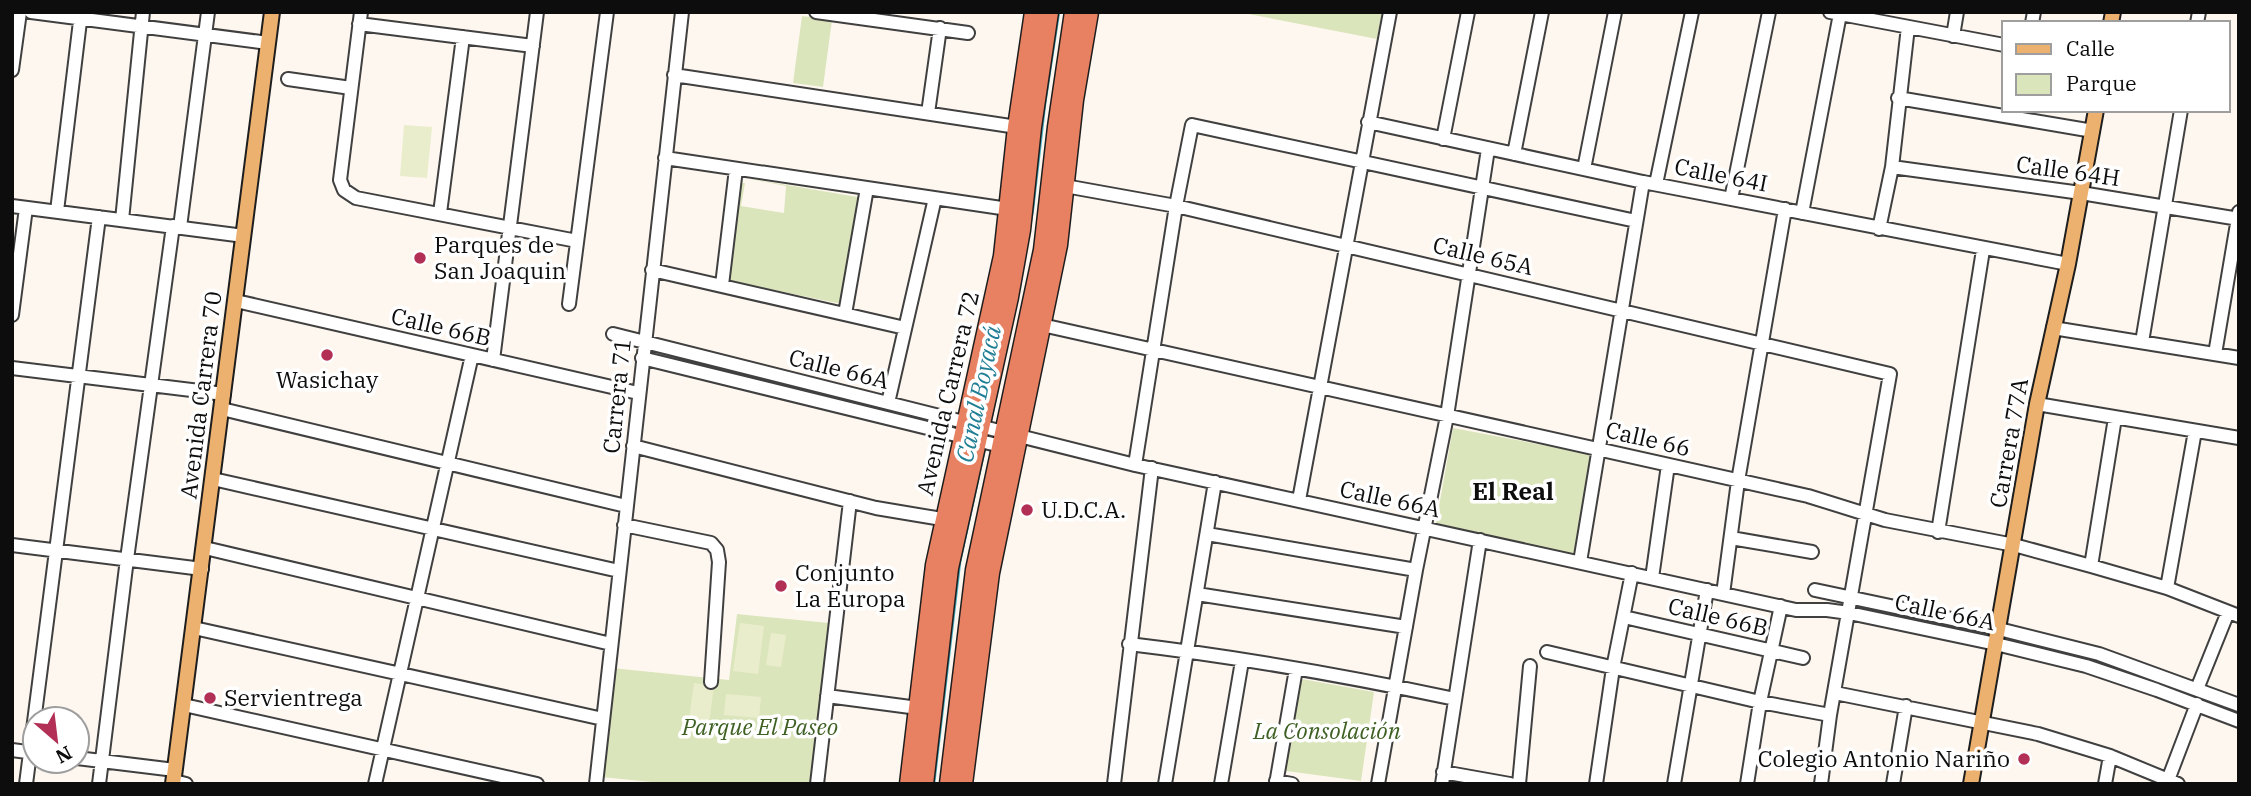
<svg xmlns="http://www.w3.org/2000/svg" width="2251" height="796" viewBox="0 0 2251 796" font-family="'IBM Plex Serif',serif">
<rect width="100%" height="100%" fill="#fef7ef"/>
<path fill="#dbe5bb" d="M 1238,12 L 1382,12 L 1377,39 Z
M 802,16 L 832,20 L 823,87 L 793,83 Z
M 740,177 L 869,199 L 847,305 L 724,280 L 737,183 L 745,183 L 741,206 L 784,213 L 786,186 Z
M 1453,428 L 1590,454 L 1575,555 L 1436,523 Z
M 737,614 L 829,623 L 812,784 L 672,784 L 601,777 L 612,668 L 729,680 Z
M 1296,678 L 1374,692 L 1361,781 L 1279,770 Z"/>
<path fill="#eaedcc" d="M 404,125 L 432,127 L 427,178 L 400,176 Z
M 740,623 L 764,626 L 758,674 L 733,671 Z
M 771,633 L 786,635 L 781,667 L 766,665 Z
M 694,683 L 714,686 L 709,723 L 689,720 Z
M 726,694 L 761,697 L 759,718 L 724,715 Z"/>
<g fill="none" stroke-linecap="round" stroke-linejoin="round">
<path stroke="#44aec2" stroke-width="2.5" d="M 1019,291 L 1033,209 L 1045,104 L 1059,12
M 990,425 L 1012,322
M 934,784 L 960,562 L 985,448"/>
<defs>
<path id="minor" d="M 31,12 L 268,43
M 361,12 L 340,180 L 344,190 L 356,198 L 577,241
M 816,12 L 968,33
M 1830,12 L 2004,45
M 2032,23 L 2034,12
M 2197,23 L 2199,12
M 359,24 L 533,46
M 1953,36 L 1957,12
M 12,70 L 20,12
M 674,75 L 1017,127
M 288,79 L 351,88
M 1898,98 L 2093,131
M 928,113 L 940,28
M 1368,122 L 1643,182 L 2068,264
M 1443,139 L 1468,12
M 1514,154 L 1542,12
M 665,158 L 1008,209
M 1892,167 L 2081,193 L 2239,219
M 1584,169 L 1615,12
M 1656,184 L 1692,12
M 1065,186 L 1176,206 L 1890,374 L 1830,715 L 1821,784
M 1731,199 L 1769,12
M 12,206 L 244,236
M 57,211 L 81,13
M 440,213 L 463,37
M 1802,213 L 1840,14
M 122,220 L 143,12
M 180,227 L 208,12
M 1879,229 L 1892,167 L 1908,27
M 652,270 L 905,328
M 722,285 L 736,169
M 236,301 L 638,393
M 569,304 L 607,12
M 845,314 L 867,188
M 12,315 L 26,208
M 1042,325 L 1808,496 L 1885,520 L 2014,545 L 2091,566 L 2167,588 L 2239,616
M 2053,328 L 2239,358
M 613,334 L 1135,465 L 1796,610 L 1827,610 L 1849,613 L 1996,644 L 2086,666 L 2157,690 L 2239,721
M 2142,342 L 2181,110
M 2215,354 L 2239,212
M 642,358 L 1009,448
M 493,360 L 537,12
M 12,368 L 224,394
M 888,403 L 935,198
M 2037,404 L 2239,438
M 222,409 L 626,506
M 633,446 L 876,508 L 936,518
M 1135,465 L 1176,206 L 1192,125 L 1636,221
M 213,479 L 619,571
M 1299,500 L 1390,12
M 624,525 L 711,543 L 717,550 L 719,562 L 711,682
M 1938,532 L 1983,250
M 1207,534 L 1416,570
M 1731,538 L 1812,552
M 12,545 L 202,569
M 205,548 L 611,644
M 1580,562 L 1643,182
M 2091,566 L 2115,418
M 1652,578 L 1668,465
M 2167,588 L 2195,431
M 1815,590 L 1999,629 L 2099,654 L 2239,705
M 1197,594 L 1406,627
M 1723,594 L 1738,481 L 1785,209
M 1624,617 L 1803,658
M 194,628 L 603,719
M 1129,644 C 1238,657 1347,676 1455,699
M 1547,652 L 1760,702 L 1830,715
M 2197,689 L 2228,612
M 1835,693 L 2038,734 L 2110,756 L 2178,784
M 827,696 L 918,708
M 184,705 L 537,784
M 12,750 L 35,753
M 77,758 L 175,770
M 1443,772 L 1510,784
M 2168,780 L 2197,704
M 174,781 L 186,784
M 1276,781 L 1292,784
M 26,784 L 99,217
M 99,784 L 127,559 L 173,226
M 375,784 L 472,355
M 596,784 L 682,12
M 817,784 L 850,501
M 1114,784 L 1152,468
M 1165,784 L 1215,482
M 1221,784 L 1242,661
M 1276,784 L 1296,669
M 1378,784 L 1416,570 L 1447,416 L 1488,149
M 1442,784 L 1480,540
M 1519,784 L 1530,666
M 1596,784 L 1613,668 L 1632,573
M 1674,784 L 1707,590
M 1747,784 L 1760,702 L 1781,606
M 1893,784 L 1906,706
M 2105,784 L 2110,756"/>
<path id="major" d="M 2111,23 L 2113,12
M 173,784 L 272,12
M 1971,784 L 2037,404 L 2068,264 L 2096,110"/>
<path id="highway" d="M 909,784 L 935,565 L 1003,256 L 1017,127 L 1034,12
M 924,784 L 949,568 L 1009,297 L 1021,230 L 1032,127 L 1049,12
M 949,784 L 975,570 L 1043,250 L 1057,127 L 1074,12
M 963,784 L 990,573 L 1058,245 L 1074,100 L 1089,12"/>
</defs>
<use href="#minor" stroke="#404040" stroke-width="16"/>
<use href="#major" stroke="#1e1e1e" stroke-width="18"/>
<use href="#highway" stroke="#1e1e1e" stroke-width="21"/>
<use href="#minor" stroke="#fff" stroke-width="12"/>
<use href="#major" stroke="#edb16f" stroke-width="14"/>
<use href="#highway" stroke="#e88062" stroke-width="18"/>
</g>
<g fill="#b23055" stroke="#fff" stroke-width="2.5">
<circle cx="420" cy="258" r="7"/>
<circle cx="327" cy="355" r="7"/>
<circle cx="1027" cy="510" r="7"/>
<circle cx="781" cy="586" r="7"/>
<circle cx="210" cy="698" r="7"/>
<circle cx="2024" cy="759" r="7"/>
</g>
<g text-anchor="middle" stroke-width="7" stroke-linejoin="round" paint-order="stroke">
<g font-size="23" fill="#0d0d0d" stroke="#fff">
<text transform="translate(2068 171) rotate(8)" y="8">Calle 64H</text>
<text transform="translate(1721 175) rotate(11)" y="8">Calle 64I</text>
<text transform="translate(1483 256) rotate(13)" y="8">Calle 65A</text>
<text transform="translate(441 327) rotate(13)" y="8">Calle 66B</text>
<text transform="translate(839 369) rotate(14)" y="8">Calle 66A</text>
<text transform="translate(948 393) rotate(-77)" y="8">Avenida Carrera 72</text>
<text transform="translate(201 395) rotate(-83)" y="8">Avenida Carrera 70</text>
<text transform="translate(617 396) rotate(-84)" y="8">Carrera 71</text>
<text transform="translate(1648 439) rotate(13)" y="8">Calle 66</text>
<text transform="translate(2009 443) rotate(-80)" y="8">Carrera 77A</text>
<text transform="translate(1390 499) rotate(12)" y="8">Calle 66A</text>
<text transform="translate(1945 612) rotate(12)" y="8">Calle 66A</text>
<text transform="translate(1718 617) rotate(13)" y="8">Calle 66B</text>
</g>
<g font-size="23" fill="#0d0d0d" stroke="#fff" text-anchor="start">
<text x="434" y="253">Parques de<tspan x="434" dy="26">San Joaquin</tspan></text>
<text x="327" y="388" text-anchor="middle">Wasichay</text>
<text x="1041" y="518">U.D.C.A.</text>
<text x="795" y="581">Conjunto<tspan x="795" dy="26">La Europa</tspan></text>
<text x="224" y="706">Servientrega</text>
<text x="2010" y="767" text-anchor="end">Colegio Antonio Nariño</text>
</g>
<g font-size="23" font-style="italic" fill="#3e6023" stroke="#fff">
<text x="760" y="735">Parque El Paseo</text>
<text x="1327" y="739">La Consolación</text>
</g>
<g font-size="24" font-style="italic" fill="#207e95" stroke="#fff">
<text transform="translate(979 394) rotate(-78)" y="8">Canal Boyacá</text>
</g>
<g font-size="24" font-weight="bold" fill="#0d0d0d" stroke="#fff">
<text x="1513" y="500">El Real</text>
</g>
</g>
<rect width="2251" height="796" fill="none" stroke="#0d0d0d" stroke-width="28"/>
<rect x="2002" y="21" width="228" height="91" fill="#ffffff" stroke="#9e9e9e" stroke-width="2"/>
<rect x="2016" y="44" width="35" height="10" fill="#edb16f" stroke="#9e9e9e" stroke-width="2"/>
<text x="2066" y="56" font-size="21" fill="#0d0d0d">Calle</text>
<rect x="2016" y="74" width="35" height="21" fill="#dbe5bb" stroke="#9e9e9e" stroke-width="2"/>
<text x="2066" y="91" font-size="21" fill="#0d0d0d">Parque</text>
<g transform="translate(56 740) rotate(152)"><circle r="33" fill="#ffffff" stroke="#9e9e9e" stroke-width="2"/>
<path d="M0-5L12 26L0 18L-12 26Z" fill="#b23055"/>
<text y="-10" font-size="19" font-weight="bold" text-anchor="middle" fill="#0d0d0d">N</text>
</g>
</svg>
